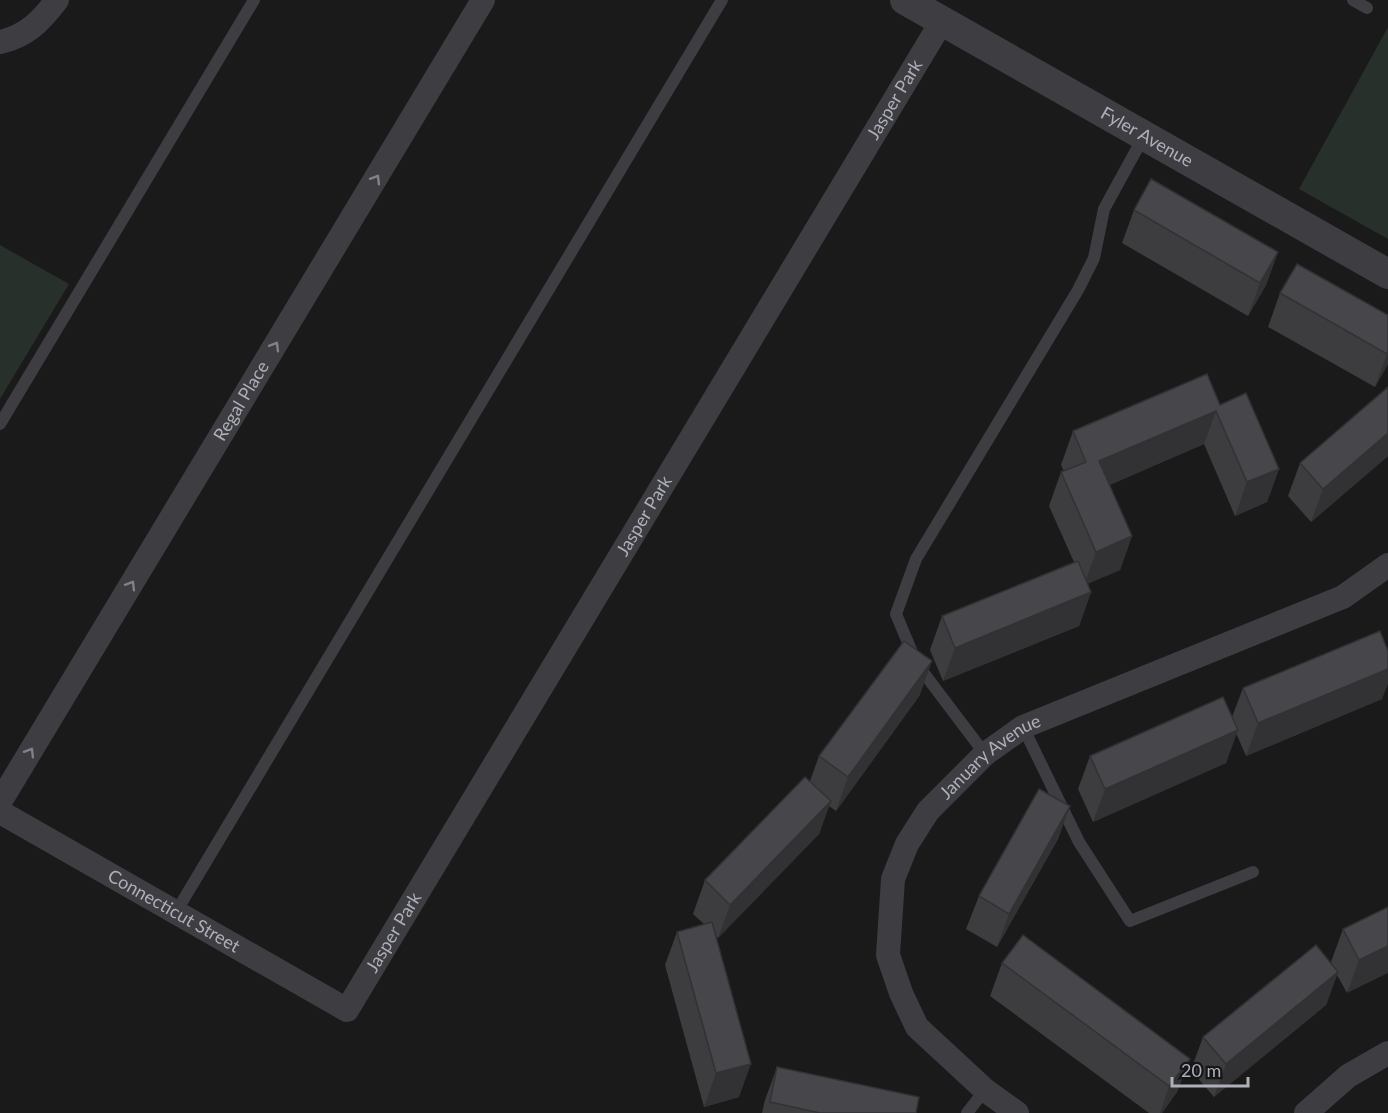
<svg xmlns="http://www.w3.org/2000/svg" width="1388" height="1113" viewBox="0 0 1388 1113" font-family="Lato,sans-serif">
<rect width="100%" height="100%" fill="#1a1a1b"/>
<path fill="#28302b" d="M 1388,27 L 1388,239 L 1299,189 Z
M 0,245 L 69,284 L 0,399 Z"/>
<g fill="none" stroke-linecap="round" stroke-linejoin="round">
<path stroke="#3d3d42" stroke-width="12" d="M 1353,0 L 1367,8
M 0,424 L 254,0
M 1023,727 L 1079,842 L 1130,921 L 1253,872
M 985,754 L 917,664 L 896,614 L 916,559 L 1078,290 L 1094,258 L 1104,209 L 1144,136
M 176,912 L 722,0
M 967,1113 L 985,1090"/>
<g stroke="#3d3d42" stroke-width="24">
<path d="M 0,42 C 27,36 41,21 57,0"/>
<path id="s1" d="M 0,802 L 483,0"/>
<path id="s2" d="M 0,812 L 347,1010 L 942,21"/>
<path id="s3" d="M 1017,1113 L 985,1090 L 917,1027 L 901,993 L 888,955 L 893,879 L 907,844 L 928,811 L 985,754 L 1023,727 L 1343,597 L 1388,565"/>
<path d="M 1306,1113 L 1348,1076 L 1388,1053"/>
</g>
<path stroke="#3d3d42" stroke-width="30" id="s4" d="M 905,0 L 1388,274"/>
</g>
<path fill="#3d3d40" d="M 1134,210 L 1278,252 L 1266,285 L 1248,316 L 1122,243 Z
M 1280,293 L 1388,315 L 1388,364 L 1375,387 L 1268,327 Z
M 1388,387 L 1388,456 L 1311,522 L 1288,496 L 1300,463 Z
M 1220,405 L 1279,469 L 1267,502 L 1235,516 L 1204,444 L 1109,485 L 1132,536 L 1120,570 L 1087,584 L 1091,592 L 1079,626 L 943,681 L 930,650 L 942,616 L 1074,562 L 1049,506 L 1061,472 L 1064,471 L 1061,465 L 1073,431 Z
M 1243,688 L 1382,699 L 1246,756 L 1236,733 L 1226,763 L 1093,822 L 1078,789 L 1090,756 L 1232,717 Z
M 920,695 L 836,811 L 829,806 L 819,834 L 718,938 L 716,936 L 739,1097 L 704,1107 L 665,965 L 677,932 L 704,924 L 693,914 L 705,880 L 810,781 L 819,756 Z
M 1070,806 L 1058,839 L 997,947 L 966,929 L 979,896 Z
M 1388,907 L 1347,993 L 1337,975 L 1326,1005 L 1214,1097 L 1191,1070 L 1203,1037 L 1333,966 L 1331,962 L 1343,929 Z
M 1002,963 L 1190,1059 L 1177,1092 L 1162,1113 L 1149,1113 L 990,996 Z
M 777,1067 L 916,1113 L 762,1113 L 765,1100 Z"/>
<path fill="#323234" d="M 1278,252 L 1266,285 L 1248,316 L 1260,283 Z
M 1388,352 L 1388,364 L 1375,387 L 1387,354 Z
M 1216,411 L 1204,444 L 1087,495 L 1099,461 Z
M 1388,433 L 1388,456 L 1311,522 L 1323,489 Z
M 1279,469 L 1267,502 L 1235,516 L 1247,482 Z
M 1132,536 L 1120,570 L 1084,585 L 1096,552 Z
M 1091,592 L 1079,626 L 943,681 L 955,648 Z
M 932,661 L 920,695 L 836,811 L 848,777 Z
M 1388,669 L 1388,684 L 1382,699 L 1246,756 L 1258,723 Z
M 1238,730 L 1226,763 L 1093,822 L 1105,789 Z
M 831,801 L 819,834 L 718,938 L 730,905 Z
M 1070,806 L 1058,839 L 997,947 L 1009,914 Z
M 1388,946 L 1388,973 L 1347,993 L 1359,960 Z
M 1338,972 L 1326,1005 L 1214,1097 L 1226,1064 Z
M 1190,1059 L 1177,1092 L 1162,1113 L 1160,1113 L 1169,1086 Z
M 751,1064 L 739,1097 L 704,1107 L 716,1073 Z"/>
<path fill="#47474b" stroke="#323234" stroke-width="1.5" d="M 1151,179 L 1278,252 L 1260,283 L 1134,210 Z
M 1297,264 L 1388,315 L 1388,352 L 1387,354 L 1280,293 Z
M 1207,374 L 1220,405 L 1246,393 L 1279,469 L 1247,482 L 1216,411 L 1099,461 L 1132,536 L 1096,552 L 1061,472 L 1086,462 L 1073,431 Z
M 1388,387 L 1388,433 L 1323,489 L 1300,463 Z
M 1078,561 L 1091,592 L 955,648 L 942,616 Z
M 1380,631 L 1388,651 L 1388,669 L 1258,723 L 1243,688 Z
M 904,641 L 932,661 L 848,777 L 819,756 Z
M 1223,697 L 1238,730 L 1105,789 L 1090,756 Z
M 805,777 L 831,801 L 730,905 L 705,880 Z
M 1039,789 L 1070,806 L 1009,914 L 979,896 Z
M 1388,907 L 1388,946 L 1359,960 L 1343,929 Z
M 712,922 L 751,1064 L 716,1073 L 677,932 Z
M 1023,935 L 1190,1059 L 1169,1086 L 1002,963 Z
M 1316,945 L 1338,972 L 1226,1064 L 1203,1037 Z
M 777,1067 L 919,1097 L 916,1113 L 820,1113 L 770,1102 Z"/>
<defs><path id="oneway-chevron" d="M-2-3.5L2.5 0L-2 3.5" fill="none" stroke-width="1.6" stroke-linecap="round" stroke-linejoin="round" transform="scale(1.5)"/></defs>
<g stroke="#808189">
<use href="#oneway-chevron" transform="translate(376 179) rotate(-59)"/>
<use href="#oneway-chevron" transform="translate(275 346) rotate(-59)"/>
<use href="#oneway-chevron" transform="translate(131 585) rotate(-59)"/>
<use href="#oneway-chevron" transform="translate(30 752) rotate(-59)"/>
</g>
<g text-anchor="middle" stroke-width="5" stroke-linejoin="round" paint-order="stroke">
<g font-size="18" fill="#adafb9" stroke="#151416">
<text dy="6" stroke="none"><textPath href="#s2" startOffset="1462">Jasper Park</textPath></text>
<text dy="6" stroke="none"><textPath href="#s4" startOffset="278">Fyler Avenue</textPath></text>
<text dy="6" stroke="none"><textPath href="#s1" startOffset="468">Regal Place</textPath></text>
<text dy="6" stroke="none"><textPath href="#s2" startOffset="976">Jasper Park</textPath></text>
<text dy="6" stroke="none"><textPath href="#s3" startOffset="446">January Avenue</textPath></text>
<text dy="6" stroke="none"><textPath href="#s2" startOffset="200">Connecticut Street</textPath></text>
<text dy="6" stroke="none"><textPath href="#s2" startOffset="490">Jasper Park</textPath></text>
</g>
</g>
<path d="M1172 1077v9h76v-9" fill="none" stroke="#adafb9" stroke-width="3"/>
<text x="1181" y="1077" font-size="18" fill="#adafb9" stroke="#151416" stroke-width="4.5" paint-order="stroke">20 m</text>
</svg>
